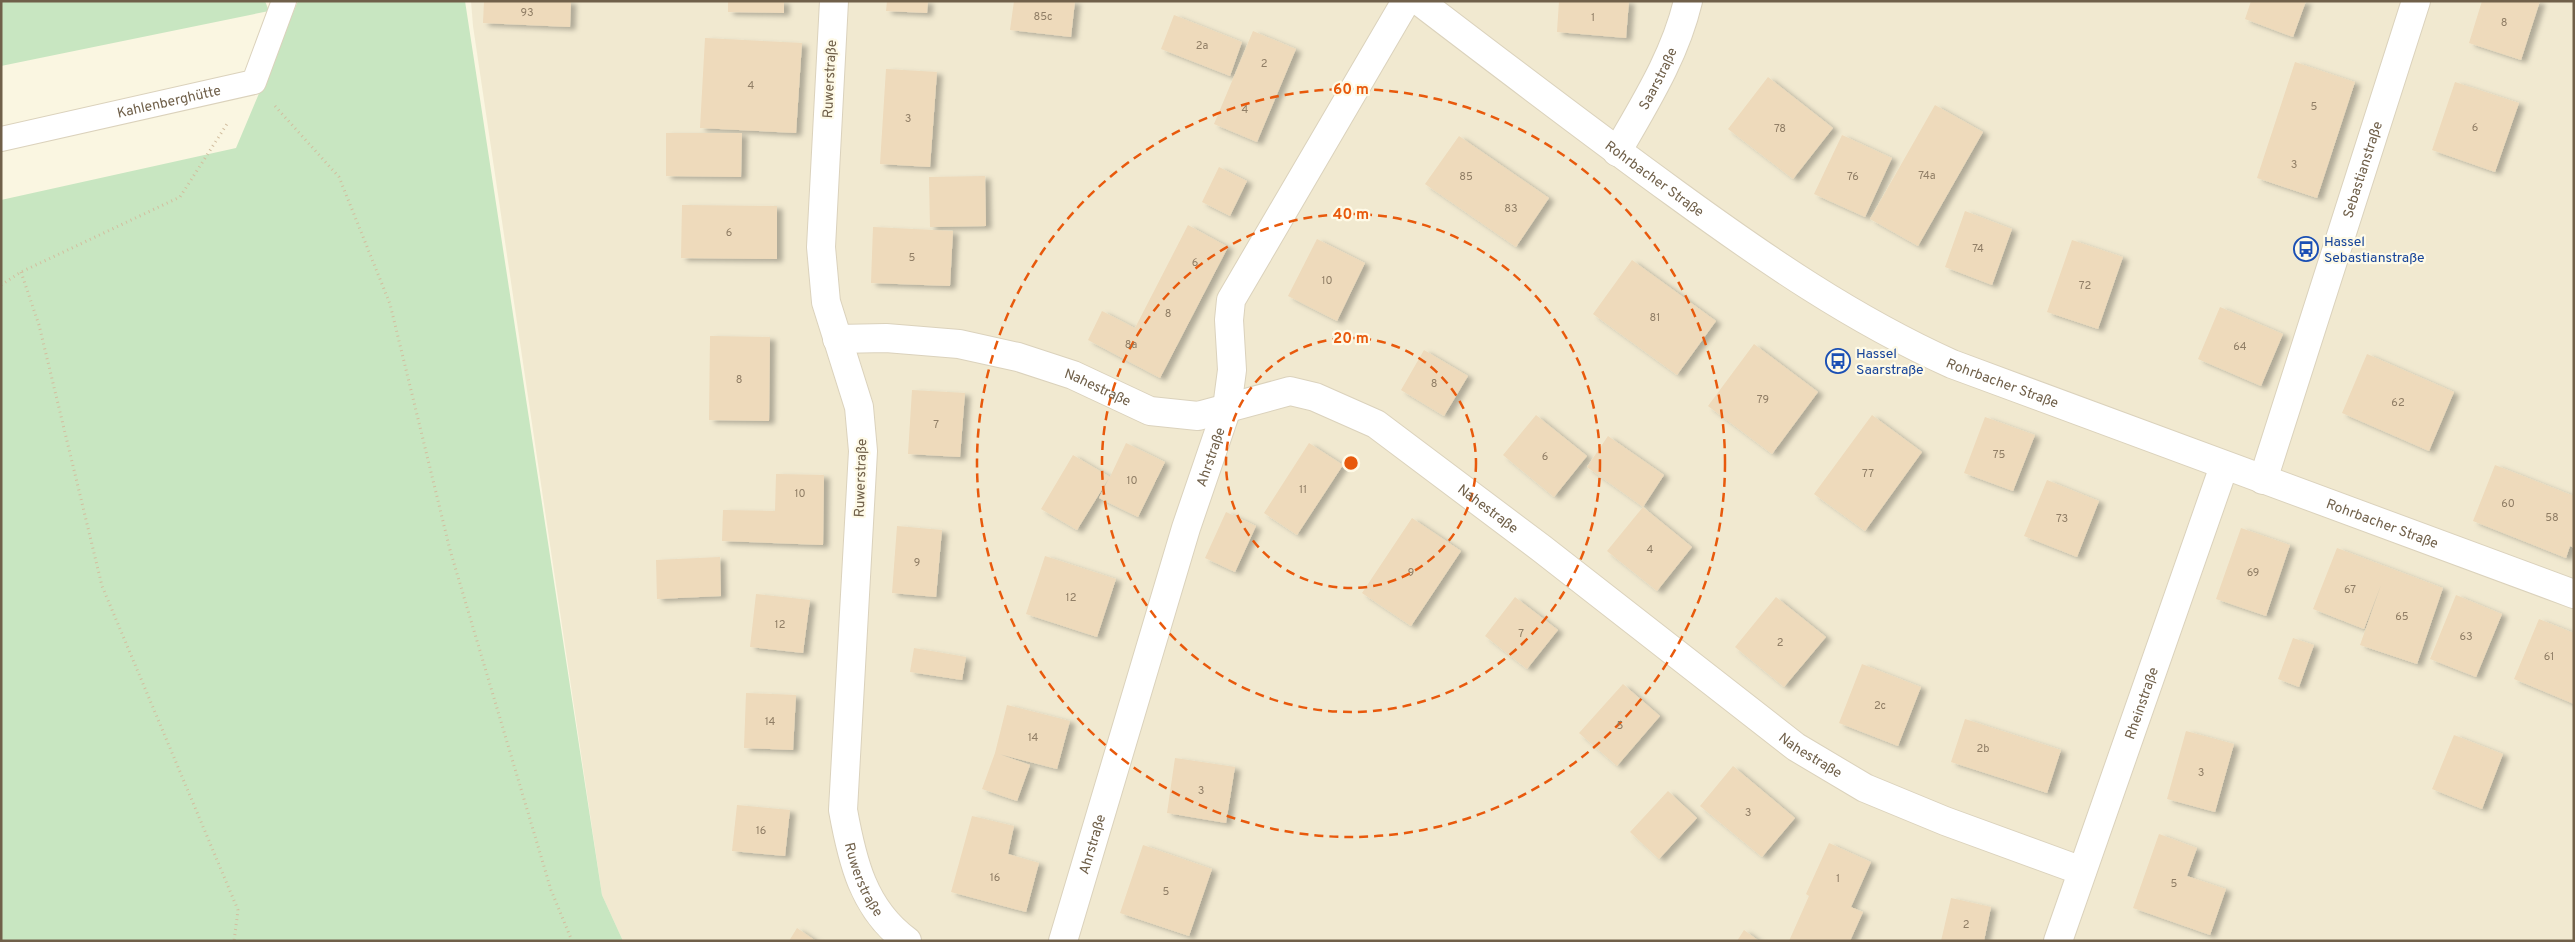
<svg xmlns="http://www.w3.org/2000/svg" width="2575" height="942" viewBox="0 0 2575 942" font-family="Overpass,sans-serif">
<defs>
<filter id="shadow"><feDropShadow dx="5.5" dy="3" stdDeviation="2.5" flood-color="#0004"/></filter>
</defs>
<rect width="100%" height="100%" fill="#faf6e1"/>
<path fill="#f1e9d0" d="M 471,1 L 2574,1 L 2574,941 L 623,941 L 602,895 L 473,26 Z"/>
<path fill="#c8e6c1" d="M 1,1 L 265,1 L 269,11 L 1,66 Z
M 298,1 L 465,1 L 602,895 L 623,941 L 1,941 L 1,200 L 236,148 Z"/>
<path fill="#eedabb" filter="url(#shadow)" d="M 484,1 L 571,1 L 570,27 L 483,23 Z
M 728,1 L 784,1 L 784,13 L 728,12 Z
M 887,1 L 928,1 L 927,13 L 886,11 Z
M 1014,1 L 1075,1 L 1071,37 L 1010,30 Z
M 1559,1 L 1629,1 L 1626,38 L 1557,32 Z
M 2251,1 L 2306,1 L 2293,37 L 2245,19 Z
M 2482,1 L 2540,1 L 2521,60 L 2469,43 Z
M 1174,15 L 1242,42 L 1230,76 L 1161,49 Z
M 1253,31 L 1296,49 L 1257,142 L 1214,124 Z
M 705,38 L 802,43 L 796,133 L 700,128 Z
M 2295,62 L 2355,82 L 2317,198 L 2257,178 Z
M 886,69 L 937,72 L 930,167 L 880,164 Z
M 1768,77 L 1833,128 L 1793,179 L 1728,129 Z
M 2455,82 L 2519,103 L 2495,172 L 2432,150 Z
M 1935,105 L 1983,132 L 1918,246 L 1870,219 Z
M 666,133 L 742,133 L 741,177 L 666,176 Z
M 1842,135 L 1892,158 L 1865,217 L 1814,194 Z
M 1459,136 L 1549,198 L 1516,247 L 1425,184 Z
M 1219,167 L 1247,181 L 1230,216 L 1202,202 Z
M 985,176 L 986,226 L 930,227 L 929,177 Z
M 682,205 L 777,206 L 777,259 L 681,258 Z
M 1965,211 L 2012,229 L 1992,285 L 1945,267 Z
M 1188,225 L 1228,247 L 1160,378 L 1088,340 L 1102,311 L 1135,328 Z
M 873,227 L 953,231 L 950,286 L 871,283 Z
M 1317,239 L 1365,263 L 1337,321 L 1288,296 Z
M 2072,240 L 2123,257 L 2098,329 L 2047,312 Z
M 1632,260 L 1716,321 L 1677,375 L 1593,314 Z
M 2220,307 L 2283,334 L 2261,386 L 2198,359 Z
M 710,336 L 770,337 L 769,421 L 709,420 Z
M 1754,344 L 1818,392 L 1772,454 L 1708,406 Z
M 1424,350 L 1468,376 L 1444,416 L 1401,390 Z
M 2367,354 L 2454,392 L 2429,451 L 2342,413 Z
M 912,390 L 965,393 L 960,457 L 908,454 Z
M 1536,415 L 1587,456 L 1554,497 L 1503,455 Z
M 1872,415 L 1922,452 L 1865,531 L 1814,494 Z
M 1985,417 L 2035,435 L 2013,491 L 1964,473 Z
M 1608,436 L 1664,475 L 1643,507 L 1587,467 Z
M 1126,443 L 1165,462 L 1138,517 L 1099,498 L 1109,478 L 1077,530 L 1041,509 L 1073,455 L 1110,477 Z
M 1309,443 L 1343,465 L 1297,535 L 1264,513 Z
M 2495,465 L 2574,496 L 2574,548 L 2570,546 L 2566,558 L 2473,521 Z
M 776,474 L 824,475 L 823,545 L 722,541 L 723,510 L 775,511 Z
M 2047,480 L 2099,501 L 2077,557 L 2024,536 Z
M 1643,507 L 1692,547 L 1657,591 L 1607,551 Z
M 1226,512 L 1256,526 L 1235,572 L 1205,558 Z
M 1412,518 L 1461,551 L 1411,626 L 1362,593 Z
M 897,526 L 942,530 L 936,597 L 892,593 Z
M 2241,528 L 2290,545 L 2266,616 L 2216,599 Z
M 2337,548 L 2443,588 L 2417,664 L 2360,645 L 2381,585 L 2364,629 L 2313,609 Z
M 1045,556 L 1116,579 L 1097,637 L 1026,614 Z
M 720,557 L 721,596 L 657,599 L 656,560 Z
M 756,594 L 810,600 L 803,653 L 750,647 Z
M 2456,595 L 2502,614 L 2476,677 L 2430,659 Z
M 1515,597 L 1558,630 L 1527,669 L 1485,636 Z
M 1776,597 L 1826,637 L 1784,687 L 1735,647 Z
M 2539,619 L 2574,633 L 2574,704 L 2514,679 Z
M 2293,638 L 2314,645 L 2299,687 L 2278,679 Z
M 914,648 L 966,657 L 962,680 L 910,672 Z
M 1862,664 L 1921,687 L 1898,746 L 1839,723 Z
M 1623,684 L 1660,716 L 1617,766 L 1579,733 Z
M 746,693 L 796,695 L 793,750 L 744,748 Z
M 1007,705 L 1070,721 L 1057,769 L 999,754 L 1030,765 L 1017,801 L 982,789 L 995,753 Z
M 1965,719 L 2061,750 L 2047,793 L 1951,762 Z
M 2186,731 L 2234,744 L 2215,812 L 2167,799 Z
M 2454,735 L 2503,754 L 2482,809 L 2432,789 Z
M 1175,758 L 1235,767 L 1226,823 L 1167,813 Z
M 1733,766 L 1795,818 L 1762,857 L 1700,806 Z
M 1668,791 L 1697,818 L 1659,859 L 1630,832 Z
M 737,805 L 790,810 L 785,856 L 732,851 Z
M 972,816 L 1014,826 L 1008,854 L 1039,863 L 1026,912 L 951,892 Z
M 2159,834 L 2197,848 L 2187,876 L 2226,889 L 2210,935 L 2133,908 Z
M 1829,843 L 1871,862 L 1851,907 L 1863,912 L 1850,941 L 1789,941 L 1809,896 L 1806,894 Z
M 1143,845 L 1212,869 L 1189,936 L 1120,913 Z
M 1951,898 L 1991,907 L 1984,941 L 1941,941 Z
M 797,928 L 816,941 L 789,941 Z
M 1744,930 L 1759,941 L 1737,941 Z"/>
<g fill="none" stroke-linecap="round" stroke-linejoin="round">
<defs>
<g id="service">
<path id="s1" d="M 1,139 L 254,82 L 284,1"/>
</g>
<g id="minor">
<path id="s2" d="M 834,1 L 821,247 L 826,302 L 859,407 L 863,451 L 843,810 C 852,860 863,909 907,941"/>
<path id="s3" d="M 1617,152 C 1645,103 1675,56 1688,1"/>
<path id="s4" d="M 837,339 L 886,338 L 959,344 L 1018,357 L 1073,375 L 1150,411 L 1198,416 L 1290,391 L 1315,397 L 1376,424 L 1541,548 L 1796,747 L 1865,788 L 1945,821 L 2082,871"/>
<path id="s5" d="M 2263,480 L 2416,1"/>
<path id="s6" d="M 1063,941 L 1186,528 L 1227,408 L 1232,370 L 1229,320 L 1231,300 L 1406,1"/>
<path id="s7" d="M 2058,941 L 2224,466"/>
</g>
<g id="tertiary">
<path id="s8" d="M 1419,1 C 1504,66 1589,131 1676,194 C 1764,258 1852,319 1952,364 L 2574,594"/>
</g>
</defs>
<use href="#service" stroke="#dbd2bc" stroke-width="26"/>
<use href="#minor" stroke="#dbd2bc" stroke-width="30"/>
<use href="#tertiary" stroke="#dbd2bc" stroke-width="30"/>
<path stroke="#d2be9f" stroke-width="3" stroke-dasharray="1 4" stroke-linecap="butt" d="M 275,106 L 339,177 L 390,304 L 450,550 L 551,890 L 572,941
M 21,272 L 39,325 L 102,586 L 238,910 L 234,941
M 1,285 L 21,272 L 180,197 L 227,124"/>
<use href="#service" stroke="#fff" stroke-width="24"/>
<use href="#minor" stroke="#fff" stroke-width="28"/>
<use href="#tertiary" stroke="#fff" stroke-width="28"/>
</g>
<g fill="none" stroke="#e8590c" stroke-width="2.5" stroke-dasharray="9 6">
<circle cx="1351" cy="463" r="125"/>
<circle cx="1351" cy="463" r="249"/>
<circle cx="1351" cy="463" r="374"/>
</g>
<defs>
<symbol id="bus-ring" viewBox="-11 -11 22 22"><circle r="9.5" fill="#fefae7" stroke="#1a4fb4" stroke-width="1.5"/><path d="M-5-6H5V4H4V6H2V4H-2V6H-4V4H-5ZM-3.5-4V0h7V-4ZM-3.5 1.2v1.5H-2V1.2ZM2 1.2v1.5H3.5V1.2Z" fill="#1a4fb4"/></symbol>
</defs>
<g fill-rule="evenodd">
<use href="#bus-ring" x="2292" y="235" width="28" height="28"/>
<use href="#bus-ring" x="1824" y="347" width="28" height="28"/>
</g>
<g text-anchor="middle" stroke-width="4.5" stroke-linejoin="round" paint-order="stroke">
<g font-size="11" fill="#907e66">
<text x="527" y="16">93</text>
<text x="1043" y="20">85c</text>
<text x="1593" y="21">1</text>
<text x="2504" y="26">8</text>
<text x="1202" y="49">2a</text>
<text x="1264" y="67">2</text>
<text x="751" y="89">4</text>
<text x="2314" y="110">5</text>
<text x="1245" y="113">4</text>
<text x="908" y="122">3</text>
<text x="2475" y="131">6</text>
<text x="1780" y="132">78</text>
<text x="2294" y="168">3</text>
<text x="1927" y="179">74a</text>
<text x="1466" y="180">85</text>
<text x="1853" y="180">76</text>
<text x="1511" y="212">83</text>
<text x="729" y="236">6</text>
<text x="1978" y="252">74</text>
<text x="912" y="261">5</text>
<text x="1195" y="266">6</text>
<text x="1327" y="284">10</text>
<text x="2085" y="289">72</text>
<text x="1168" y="317">8</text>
<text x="1655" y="321">81</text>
<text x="1131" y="348">8a</text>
<text x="2240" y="350">64</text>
<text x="739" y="383">8</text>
<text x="1434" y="387">8</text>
<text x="1763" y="403">79</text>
<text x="2398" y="406">62</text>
<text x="936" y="428">7</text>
<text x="1999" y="458">75</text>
<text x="1545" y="460">6</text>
<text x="1868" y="477">77</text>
<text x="1132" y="484">10</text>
<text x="1303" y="493">11</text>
<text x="800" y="497">10</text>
<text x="2508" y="507">60</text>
<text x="2552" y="521">58</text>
<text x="2062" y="522">73</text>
<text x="1650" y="553">4</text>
<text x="917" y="566">9</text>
<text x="1411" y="576">9</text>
<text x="2253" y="576">69</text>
<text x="2350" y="593">67</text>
<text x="1071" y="601">12</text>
<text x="2402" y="620">65</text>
<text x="780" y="628">12</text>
<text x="1521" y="637">7</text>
<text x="2466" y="640">63</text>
<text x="1780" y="646">2</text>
<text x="2549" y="660">61</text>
<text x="1880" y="709">2c</text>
<text x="770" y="725">14</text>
<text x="1620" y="729">5</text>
<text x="1033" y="741">14</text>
<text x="1983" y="752">2b</text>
<text x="2201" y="776">3</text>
<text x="1201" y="794">3</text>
<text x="1748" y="816">3</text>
<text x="761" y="834">16</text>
<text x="995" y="881">16</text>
<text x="1838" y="882">1</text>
<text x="2174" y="887">5</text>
<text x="1166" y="895">5</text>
<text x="1966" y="928">2</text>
</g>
<g font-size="14" fill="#70604a" stroke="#fefae7">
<text dy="5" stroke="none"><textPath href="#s3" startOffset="84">Saarstraße</textPath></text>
<text transform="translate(829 79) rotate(-87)" y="5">Ruwerstraße</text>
<text dy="5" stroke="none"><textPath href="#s1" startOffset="172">Kahlenberghütte</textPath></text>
<text dy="5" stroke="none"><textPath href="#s5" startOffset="326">Sebastianstraße</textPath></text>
<text dy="5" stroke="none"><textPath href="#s8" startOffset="295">Rohrbacher Straße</textPath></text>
<text dy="5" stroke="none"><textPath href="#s8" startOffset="700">Rohrbacher Straße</textPath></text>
<text dy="5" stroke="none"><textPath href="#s4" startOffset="268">Nahestraße</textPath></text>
<text dy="5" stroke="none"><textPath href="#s6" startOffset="506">Ahrstraße</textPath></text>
<text transform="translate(860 478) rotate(-88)" y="5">Ruwerstraße</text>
<text dy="5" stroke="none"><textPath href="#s4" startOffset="702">Nahestraße</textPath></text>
<text dy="5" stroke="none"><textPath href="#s8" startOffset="1105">Rohrbacher Straße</textPath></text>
<text dy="5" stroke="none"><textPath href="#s7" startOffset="252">Rheinstraße</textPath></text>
<text dy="5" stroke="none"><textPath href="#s4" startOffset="1108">Nahestraße</textPath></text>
<text dy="5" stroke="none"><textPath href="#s6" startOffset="101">Ahrstraße</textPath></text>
<text dy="5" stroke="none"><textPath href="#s2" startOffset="888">Ruwerstraße</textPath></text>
</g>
<g font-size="14" fill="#164399" stroke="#fefae7" text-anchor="start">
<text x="2324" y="246">Hassel<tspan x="2324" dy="16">Sebastianstraße</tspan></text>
<text x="1856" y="358">Hassel<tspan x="1856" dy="16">Saarstraße</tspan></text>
</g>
</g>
<circle cx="1351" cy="463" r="8" fill="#e8590c" stroke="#fefae7" stroke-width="2.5"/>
<g font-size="15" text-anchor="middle" font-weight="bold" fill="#e8590c" stroke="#fefae7" stroke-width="4.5" stroke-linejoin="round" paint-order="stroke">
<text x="1351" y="94">60 m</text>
<text x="1351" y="219">40 m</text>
<text x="1351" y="343">20 m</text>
</g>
<rect width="2575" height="942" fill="none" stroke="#70604a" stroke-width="5"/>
</svg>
